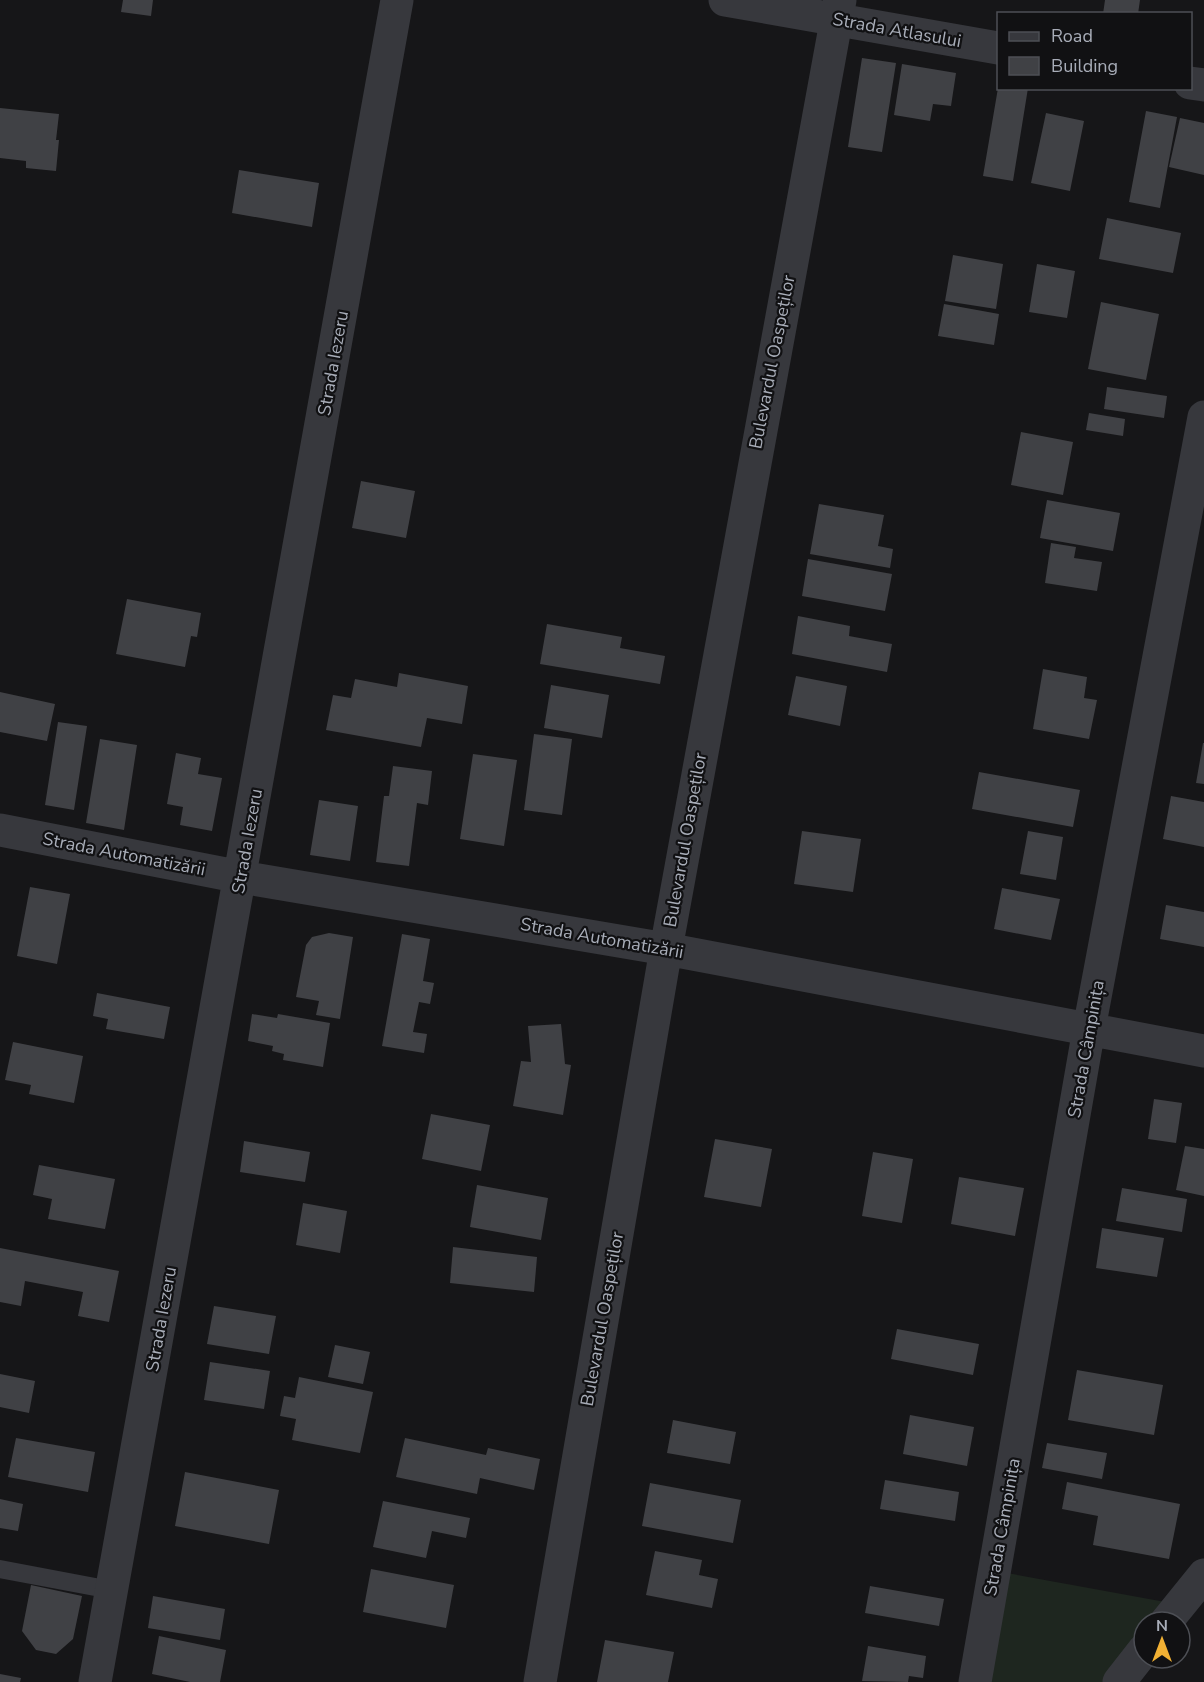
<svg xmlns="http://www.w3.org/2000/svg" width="1204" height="1682" viewBox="0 0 1204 1682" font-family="'Nunito Sans',sans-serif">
<rect width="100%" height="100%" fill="#161618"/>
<path fill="#1e261f" d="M 1007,1573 L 1171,1603 L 1157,1622 L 1144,1622 L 1144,1638 L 1109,1682 L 987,1682 Z"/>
<path fill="#404145" d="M 123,0 L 153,0 L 151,16 L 121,12 Z
M 1105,0 L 1140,0 L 1138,14 L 1103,14 Z
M 862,58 L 896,63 L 882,152 L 848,147 Z
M 902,64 L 956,73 L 951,106 L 933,104 L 930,121 L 894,115 Z
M 998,88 L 1028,88 L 1013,181 L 983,176 Z
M 0,108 L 59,114 L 56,140 L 59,140 L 56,171 L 26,168 L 26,161 L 0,158 Z
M 1146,111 L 1177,117 L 1160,208 L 1129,202 Z
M 1046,113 L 1084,121 L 1070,191 L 1031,183 Z
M 1180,118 L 1204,123 L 1204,175 L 1169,167 Z
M 239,170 L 319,183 L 312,227 L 232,213 Z
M 1107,218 L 1181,233 L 1173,273 L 1099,259 Z
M 953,255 L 1003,264 L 996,309 L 945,301 Z
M 1037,264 L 1075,271 L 1067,318 L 1029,312 Z
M 1101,302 L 1159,314 L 1146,380 L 1088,369 Z
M 944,304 L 999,314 L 994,345 L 938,336 Z
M 1107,387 L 1167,396 L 1164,418 L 1104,409 Z
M 1089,413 L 1125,419 L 1123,436 L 1086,430 Z
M 1021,432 L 1073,442 L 1063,495 L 1011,485 Z
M 361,481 L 415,491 L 406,538 L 352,528 Z
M 1047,500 L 1120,513 L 1113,551 L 1040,538 Z
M 819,504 L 884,515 L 878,546 L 893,549 L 890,568 L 810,554 Z
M 1051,543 L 1076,547 L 1074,558 L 1102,562 L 1097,591 L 1045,583 Z
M 808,559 L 892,574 L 885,611 L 802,596 Z
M 127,599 L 201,613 L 197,637 L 191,636 L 185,667 L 116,654 Z
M 798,616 L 850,626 L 849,636 L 892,644 L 887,672 L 792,654 Z
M 547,624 L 622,637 L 620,648 L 665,656 L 660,684 L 540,664 Z
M 1043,669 L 1087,677 L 1084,698 L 1097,700 L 1089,739 L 1033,729 Z
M 399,673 L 468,686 L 462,724 L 427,718 L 421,747 L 326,730 L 333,695 L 351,698 L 355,679 L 397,687 Z
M 796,676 L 847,686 L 840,726 L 788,715 Z
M 551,685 L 609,695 L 602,738 L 544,728 Z
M 0,692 L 55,704 L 47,741 L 0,732 Z
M 58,722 L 87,726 L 74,810 L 45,805 Z
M 534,734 L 572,739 L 562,815 L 524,810 Z
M 100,739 L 137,745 L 124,830 L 86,823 Z
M 1203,743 L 1204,743 L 1204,784 L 1196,783 Z
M 176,753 L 201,758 L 198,774 L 222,778 L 212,831 L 180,825 L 183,807 L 167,804 Z
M 473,754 L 517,760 L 504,846 L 460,839 Z
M 393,766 L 432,771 L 428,805 L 417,803 L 409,866 L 376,862 L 384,796 L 389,796 Z
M 979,772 L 1080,790 L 1073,827 L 972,809 Z
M 1171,796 L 1204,802 L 1204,847 L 1163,839 Z
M 319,800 L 358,806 L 350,861 L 310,855 Z
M 802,831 L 861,839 L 853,892 L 794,884 Z
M 1028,831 L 1063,837 L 1056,880 L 1020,874 Z
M 30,887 L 70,894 L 57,964 L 17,956 Z
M 1002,888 L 1060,899 L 1051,940 L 994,929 Z
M 1166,905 L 1204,912 L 1204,947 L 1160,939 Z
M 329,933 L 353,937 L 340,1019 L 316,1015 L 319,1001 L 296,997 L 306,945 L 312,937 Z
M 402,934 L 430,939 L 423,981 L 434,983 L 430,1004 L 419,1002 L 413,1032 L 427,1034 L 424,1053 L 382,1046 Z
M 97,993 L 170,1007 L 164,1039 L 106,1029 L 108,1019 L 93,1016 Z
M 252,1014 L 277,1018 L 278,1014 L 330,1023 L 323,1067 L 283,1060 L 284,1054 L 272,1051 L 273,1046 L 248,1041 Z
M 561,1024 L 565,1064 L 571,1065 L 563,1115 L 513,1106 L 521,1061 L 531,1062 L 528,1026 Z
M 13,1042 L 83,1056 L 74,1103 L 29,1094 L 31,1085 L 5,1080 Z
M 1154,1099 L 1182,1103 L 1176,1143 L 1148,1139 Z
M 431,1114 L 490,1125 L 481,1171 L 422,1159 Z
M 715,1139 L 772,1149 L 761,1207 L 704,1197 Z
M 244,1141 L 310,1152 L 305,1182 L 240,1172 Z
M 1185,1146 L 1204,1149 L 1204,1196 L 1176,1190 Z
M 873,1152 L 913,1159 L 902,1223 L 862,1216 Z
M 39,1165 L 115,1179 L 105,1229 L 48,1219 L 52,1199 L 33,1195 Z
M 959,1177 L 1024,1188 L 1015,1236 L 951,1224 Z
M 477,1185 L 548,1198 L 541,1240 L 470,1227 Z
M 1122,1188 L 1187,1199 L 1182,1232 L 1116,1221 Z
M 303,1203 L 347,1211 L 340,1253 L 296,1245 Z
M 1102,1228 L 1164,1238 L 1157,1277 L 1096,1268 Z
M 453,1247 L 537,1257 L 534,1292 L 450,1283 Z
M 0,1248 L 119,1271 L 109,1322 L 78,1316 L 83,1292 L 25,1281 L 21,1306 L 0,1302 Z
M 214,1306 L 276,1316 L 269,1354 L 207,1344 Z
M 897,1329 L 979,1344 L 973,1375 L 891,1359 Z
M 335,1345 L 370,1352 L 363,1384 L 328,1377 Z
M 210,1362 L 270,1371 L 264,1409 L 204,1400 Z
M 1077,1370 L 1163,1385 L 1154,1435 L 1068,1420 Z
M 0,1374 L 35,1381 L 29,1413 L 0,1407 Z
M 299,1377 L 373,1392 L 360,1453 L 292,1440 L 296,1419 L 280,1416 L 284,1396 L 295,1398 Z
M 910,1415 L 974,1427 L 967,1466 L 903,1454 Z
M 673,1420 L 736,1432 L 730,1464 L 667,1453 Z
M 16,1438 L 95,1452 L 88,1492 L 8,1477 Z
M 405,1438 L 486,1455 L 488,1448 L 540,1459 L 534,1490 L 480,1478 L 477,1494 L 396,1477 Z
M 1047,1443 L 1107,1453 L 1102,1479 L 1042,1468 Z
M 185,1472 L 279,1490 L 269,1544 L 175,1526 Z
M 885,1480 L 959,1492 L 955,1521 L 880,1509 Z
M 1067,1482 L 1180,1504 L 1169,1559 L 1093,1545 L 1098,1516 L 1062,1509 Z
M 650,1483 L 741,1500 L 733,1543 L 642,1526 Z
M 0,1499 L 23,1504 L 18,1531 L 0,1528 Z
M 383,1501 L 470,1518 L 466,1538 L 432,1531 L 426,1558 L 373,1547 Z
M 655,1551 L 702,1560 L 699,1575 L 718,1579 L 712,1608 L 646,1595 Z
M 371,1569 L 454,1585 L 446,1628 L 363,1612 Z
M 31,1585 L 82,1596 L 73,1639 L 56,1654 L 36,1650 L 22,1631 Z
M 870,1586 L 944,1599 L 939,1626 L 865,1613 Z
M 153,1596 L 225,1609 L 220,1640 L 148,1628 Z
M 159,1636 L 226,1650 L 220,1682 L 190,1682 L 152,1674 Z
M 605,1640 L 674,1652 L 668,1682 L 597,1682 Z
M 868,1646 L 926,1656 L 923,1678 L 909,1676 L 908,1682 L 862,1681 Z
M 0,1674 L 21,1678 L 20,1682 L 0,1682 Z"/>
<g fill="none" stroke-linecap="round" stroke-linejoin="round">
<path stroke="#37383d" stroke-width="18" d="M 0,1569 L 111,1590"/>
<path stroke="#37383d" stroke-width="33" d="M 725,0 L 998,48
M 1190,83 L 1204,85
M 0,830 L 241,877 L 666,949 L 1204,1051
M 1166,1622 L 1204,1575
M 95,1682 L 397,0
M 540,1682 L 666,949 L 840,0
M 975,1682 L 1089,1029 L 1204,417
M 1119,1682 L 1144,1650"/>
</g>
<g text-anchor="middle" stroke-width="4.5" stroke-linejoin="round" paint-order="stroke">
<g font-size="18" fill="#a8adb8" stroke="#111113">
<text transform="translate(897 30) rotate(10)" y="6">Strada Atlasului</text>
<text transform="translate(772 362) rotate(-79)" y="6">Bulevardul Oaspeților</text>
<text transform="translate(333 363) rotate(-80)" y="6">Strada Iezeru</text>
<text transform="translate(685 840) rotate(-80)" y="6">Bulevardul Oaspeților</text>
<text transform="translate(247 841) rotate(-80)" y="6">Strada Iezeru</text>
<text transform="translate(124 854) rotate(11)" y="6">Strada Automatizării</text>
<text transform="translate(602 938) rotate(10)" y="6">Strada Automatizării</text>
<text transform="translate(1086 1049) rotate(-80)" y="6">Strada Câmpinița</text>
<text transform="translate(161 1319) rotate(-80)" y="6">Strada Iezeru</text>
<text transform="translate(602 1319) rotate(-80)" y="6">Bulevardul Oaspeților</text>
<text transform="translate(1002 1527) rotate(-80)" y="6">Strada Câmpinița</text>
</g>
</g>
<rect x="997" y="12" width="195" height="78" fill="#111113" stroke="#4d4f55" stroke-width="1.5"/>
<rect x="1009" y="32" width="30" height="9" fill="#37383d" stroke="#4d4f55" stroke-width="1.5"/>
<text x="1051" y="42" font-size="18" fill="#a8adb8">Road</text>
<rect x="1009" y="57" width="30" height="18" fill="#404145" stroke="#4d4f55" stroke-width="1.5"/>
<text x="1051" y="72" font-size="18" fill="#a8adb8">Building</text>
<g transform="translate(1162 1640)"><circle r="28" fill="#111113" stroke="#4d4f55" stroke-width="1.5"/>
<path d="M0-4.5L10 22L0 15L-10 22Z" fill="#f2b134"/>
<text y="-9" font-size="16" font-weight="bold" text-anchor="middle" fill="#a8adb8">N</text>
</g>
</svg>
